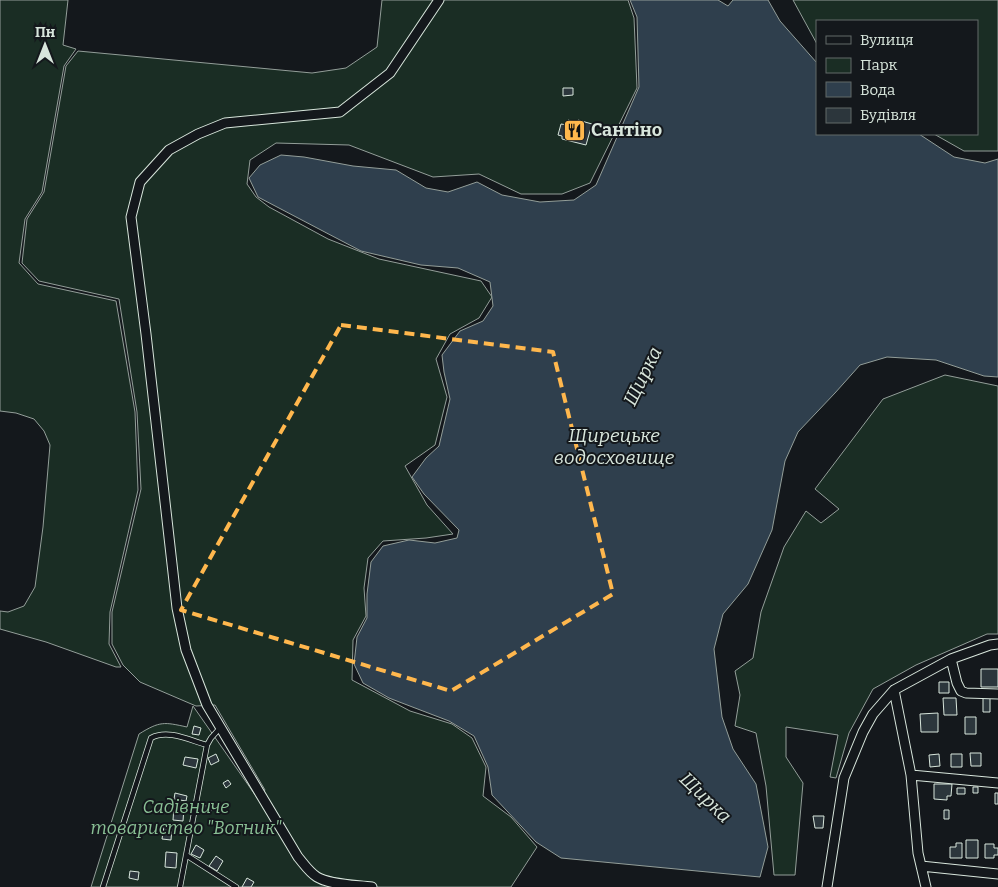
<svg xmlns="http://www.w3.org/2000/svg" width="998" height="887" viewBox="0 0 998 887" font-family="Bitter,serif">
<rect width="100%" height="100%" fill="#14181c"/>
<path fill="#1a2d24" stroke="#939e99" d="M 0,0 L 68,0 L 63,45 L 76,49 L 64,66 L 42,192 L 25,219 L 19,263 L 38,284 L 116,301 L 135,412 L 138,490 L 110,612 L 109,644 L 121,667 L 116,667 L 46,642 L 0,629 L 0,611 L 8,612 L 24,606 L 35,587 L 43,527 L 50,445 L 44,431 L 34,419 L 16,413 L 0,411 Z
M 382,0 L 628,0 L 634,18 L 637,88 L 590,183 L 562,194 L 521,194 L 479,174 L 433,177 L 349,145 L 276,143 L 250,160 L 247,184 L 256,197 L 269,207 L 328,239 L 379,259 L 481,281 L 492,297 L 479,318 L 450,334 L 436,359 L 447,397 L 435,445 L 405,466 L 427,505 L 453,534 L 426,538 L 383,541 L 368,558 L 364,588 L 366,616 L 353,640 L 352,680 L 410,711 L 452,724 L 472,738 L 486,767 L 483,796 L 511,817 L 537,847 L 511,887 L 336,887 L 336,878 L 314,875 L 331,887 L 91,887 L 139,734 C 160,721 164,722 187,727 L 193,706 L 258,799 L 265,790 L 215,705 L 196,706 L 140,682 L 123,665 L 112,644 L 112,612 L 141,489 L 137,412 L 119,299 L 39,281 L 22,263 L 27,219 L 44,192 L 66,66 L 78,51 L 312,73 L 346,68 L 377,47 Z
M 793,0 L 998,0 L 998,151 L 964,151 L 934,134 L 977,134 L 977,21 L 817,21 L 817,44 Z
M 945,375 L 998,386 L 998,634 L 987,634 L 916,665 L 873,689 L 849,733 L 836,778 L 830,777 L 838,735 L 786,727 L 786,757 L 803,783 L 795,875 L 774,875 L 766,786 L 756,733 L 735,726 L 740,695 L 735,671 L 753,658 L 761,612 L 784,547 L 806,511 L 821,523 L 839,509 L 815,489 L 883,399 Z"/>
<path fill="#2f3f4d" stroke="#939e99" d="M 630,0 L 718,0 L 728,6 L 733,0 L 768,0 L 780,21 L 817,63 L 817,134 L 919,134 L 954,157 L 985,163 L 998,159 L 998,377 L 984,376 L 936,360 L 887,357 L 860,365 L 835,393 L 798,432 L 785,461 L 772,530 L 748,584 L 723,614 L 714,649 L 722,717 L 733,749 L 756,784 L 768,847 L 760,877 L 561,858 L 536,842 L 492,795 L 488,767 L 474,736 L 449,721 L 389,698 L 363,683 L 354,664 L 357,637 L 367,618 L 367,594 L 371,562 L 383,546 L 409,540 L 435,543 L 457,538 L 459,530 L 424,494 L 412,477 L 426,458 L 439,446 L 450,399 L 444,372 L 442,355 L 460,331 L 483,321 L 493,306 L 490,282 L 458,268 L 421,265 L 361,251 L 258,197 L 249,178 L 260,165 L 281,155 L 304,157 L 353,166 L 396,170 L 426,188 L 448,192 L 477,182 L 502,195 L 540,202 L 574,200 L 596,185 L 639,87 L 637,17 Z"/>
<path fill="#2c363c" stroke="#d8e6dc" d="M 563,88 L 573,88 L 573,95 L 563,96 Z
M 568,120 L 578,123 L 578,120 L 592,124 L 586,145 L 562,139 L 562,136 L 558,135 L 561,124 L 567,125 Z
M 981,669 L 998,669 L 998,687 L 981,687 Z
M 939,682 L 949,682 L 949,693 L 939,693 Z
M 983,696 L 990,696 L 990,712 L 983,712 Z
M 943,698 L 956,698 L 957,715 L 944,715 Z
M 938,713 L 938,732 L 921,732 L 920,714 Z
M 965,717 L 976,717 L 976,734 L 965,734 Z
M 194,726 L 201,728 L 199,735 L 192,734 Z
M 970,753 L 981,753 L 981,766 L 971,766 Z
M 216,754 L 219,761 L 211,765 L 208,758 Z
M 939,754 L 940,766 L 930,767 L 929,755 Z
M 951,754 L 962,754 L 962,767 L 951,767 Z
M 185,757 L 198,759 L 196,768 L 183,765 Z
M 228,780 L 231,784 L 226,788 L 223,783 Z
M 934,784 L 952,784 L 951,796 L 947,796 L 947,800 L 934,799 Z
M 973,787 L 978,787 L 978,793 L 973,793 Z
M 957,788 L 965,788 L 965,794 L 957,794 Z
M 175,793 L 187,796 L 186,801 L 174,799 Z
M 995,793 L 998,793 L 998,804 L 995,804 Z
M 204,805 L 212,809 L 210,813 L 202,809 Z
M 174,807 L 184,808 L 183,821 L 173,820 Z
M 944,810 L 949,810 L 949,819 L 944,819 Z
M 813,816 L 824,816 L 823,828 L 815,828 Z
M 164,826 L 172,827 L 171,840 L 162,839 Z
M 966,840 L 978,840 L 978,858 L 966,858 Z
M 956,843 L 962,843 L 962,858 L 950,858 L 950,847 L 956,847 Z
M 985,844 L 994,844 L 994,848 L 998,848 L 998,855 L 994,855 L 994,858 L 985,858 Z
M 196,845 L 204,850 L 200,858 L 191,854 Z
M 166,852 L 177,853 L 176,868 L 165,867 Z
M 216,856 L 223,861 L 217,871 L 209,866 Z
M 130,871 L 139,872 L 138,880 L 129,878 Z
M 247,878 L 254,882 L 251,887 L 242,887 Z"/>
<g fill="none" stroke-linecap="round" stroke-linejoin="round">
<defs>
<path id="service" d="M 186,855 L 236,887
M 103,887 L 151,738 C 168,729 189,740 207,745
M 180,887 L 207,745 L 211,738 L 220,728"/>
<path id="minor" d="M 951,659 L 957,683 L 961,691 L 966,693 L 998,694
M 894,690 L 911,775 L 918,853 L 926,887
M 911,775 L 998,783
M 921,866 L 998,874
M 372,887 C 357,885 330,885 317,877 C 309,872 304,864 298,857 L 207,705 L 186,650 L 177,608 L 146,334 L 131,217 L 140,182 L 169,150 L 198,134 L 225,123 L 340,112 L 390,73 L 439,0
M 827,887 L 844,778 L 863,732 L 873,714 L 894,690 L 951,659 L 990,645 L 998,644"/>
</defs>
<use href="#service" stroke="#d8e6dc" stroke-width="6"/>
<use href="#minor" stroke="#d8e6dc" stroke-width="11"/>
<use href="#service" stroke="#14181c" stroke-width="4.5"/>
<use href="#minor" stroke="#14181c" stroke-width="9"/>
</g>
<path fill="none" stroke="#ffb74d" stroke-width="4" stroke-dasharray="10 6" stroke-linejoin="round" d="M 341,325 L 553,352 L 613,594 L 451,691 L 181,610 Z"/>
<defs>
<symbol id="restaurant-square" viewBox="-11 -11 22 22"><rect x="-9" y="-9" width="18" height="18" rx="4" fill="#ffb74d" stroke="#14181c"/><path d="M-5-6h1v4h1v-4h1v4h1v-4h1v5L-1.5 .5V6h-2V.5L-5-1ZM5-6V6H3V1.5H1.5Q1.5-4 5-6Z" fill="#111"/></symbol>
</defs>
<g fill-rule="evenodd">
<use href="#restaurant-square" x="562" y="118" width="25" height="25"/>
</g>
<g text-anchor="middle" stroke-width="4" stroke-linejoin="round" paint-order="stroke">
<g font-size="18" font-weight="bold" fill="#d8e6dc" stroke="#14181c" text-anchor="start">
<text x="591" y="136">Сантіно</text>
</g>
<g font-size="18" font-style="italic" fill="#8ac095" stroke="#14181c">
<text x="186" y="813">Садівниче<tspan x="186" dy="21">товариство "Вогник"</tspan></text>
</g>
<g font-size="19" font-style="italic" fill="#d8e6dc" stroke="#14181c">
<text transform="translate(642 376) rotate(-64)" y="7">Щирка</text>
<text x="614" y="442">Щирецьке<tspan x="614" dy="22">водосховище</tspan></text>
<text transform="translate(706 797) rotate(44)" y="7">Щирка</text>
</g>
</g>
<rect x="816" y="20" width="162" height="115" fill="#14181c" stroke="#626a69"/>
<rect x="826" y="36" width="25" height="8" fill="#14181c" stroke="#626a69"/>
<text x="860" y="45" font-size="15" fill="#d8e6dc">Вулиця</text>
<rect x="826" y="58" width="25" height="15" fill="#1a2d24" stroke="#626a69"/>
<text x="860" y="70" font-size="15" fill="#d8e6dc">Парк</text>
<rect x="826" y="82" width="25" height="15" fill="#2f3f4d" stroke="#626a69"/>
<text x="860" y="95" font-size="15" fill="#d8e6dc">Вода</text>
<rect x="826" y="108" width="25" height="15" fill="#2c363c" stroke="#626a69"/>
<text x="860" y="120" font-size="15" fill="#d8e6dc">Будівля</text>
<g transform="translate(45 45)" stroke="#14181c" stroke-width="4" paint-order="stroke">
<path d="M0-4L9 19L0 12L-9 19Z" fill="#d8e6dc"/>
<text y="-8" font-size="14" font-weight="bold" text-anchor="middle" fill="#d8e6dc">Пн</text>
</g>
</svg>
